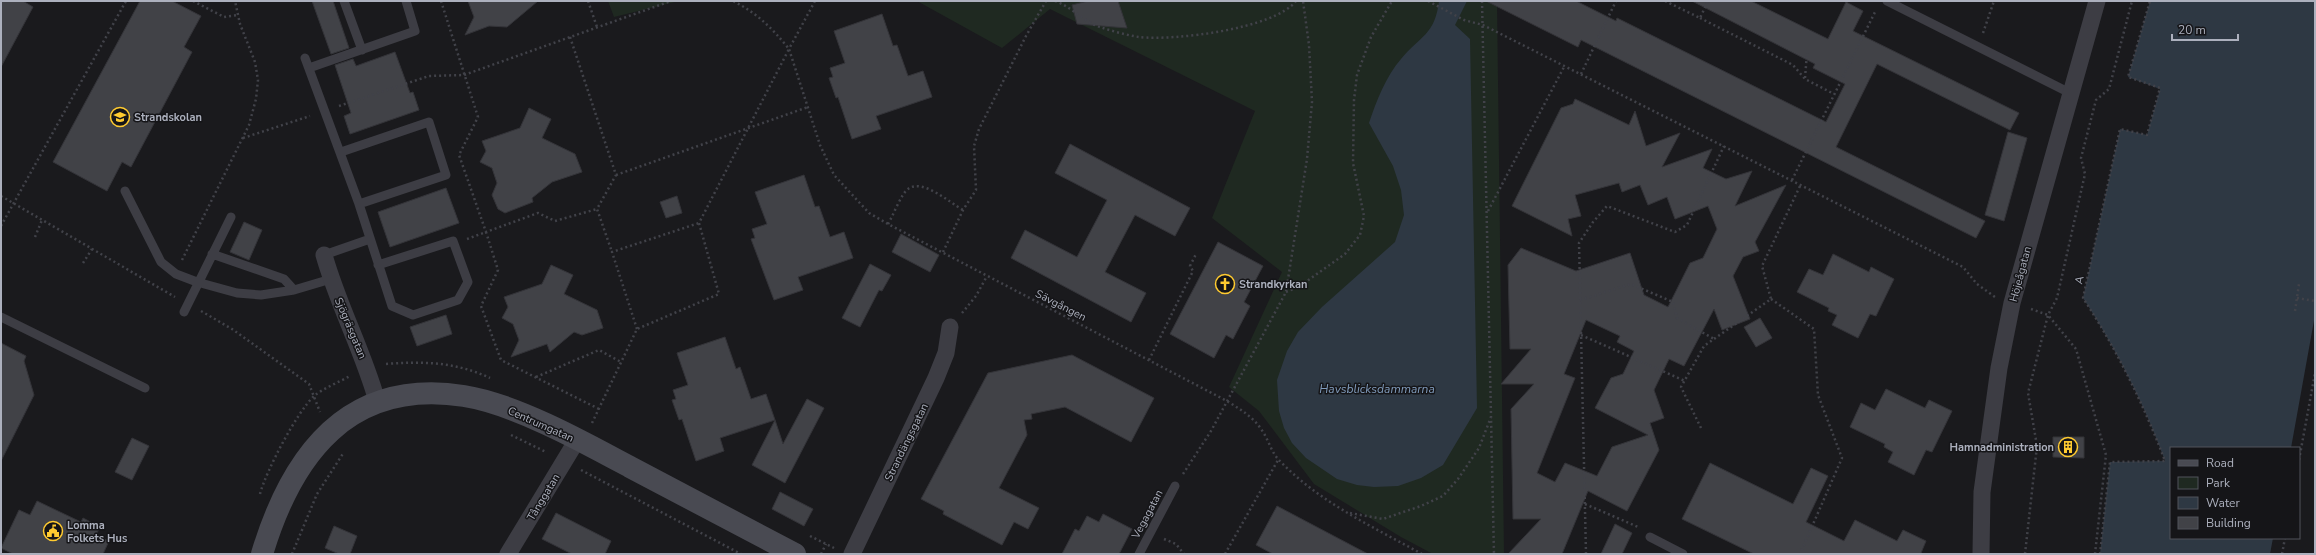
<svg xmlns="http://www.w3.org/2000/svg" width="2316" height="555" viewBox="0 0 2316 555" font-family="'Nunito Sans',sans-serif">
<rect width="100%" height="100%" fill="#1a1a1d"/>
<path fill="#1f2921" d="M 608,1 L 679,1 L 614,17 Z
M 917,1 L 1497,1 L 1504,554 L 1433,554 L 1401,537 L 1314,484 L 1259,411 L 1229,387 L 1282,272 L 1212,218 L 1255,111 L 1050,9 L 1002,48 Z"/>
<path fill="#2e3843" d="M 1439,1 L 1467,1 L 1455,25 L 1470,39 L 1477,408 L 1443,465 L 1421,478 L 1398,486 L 1374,487 L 1357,485 L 1337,479 L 1306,458 L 1292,443 L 1284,428 L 1279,411 L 1277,380 L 1287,351 L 1298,332 L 1322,307 L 1395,242 L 1404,215 L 1401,190 L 1393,166 L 1369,123 C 1376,102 1386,76 1401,59 C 1420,36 1435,35 1439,1 Z
M 2150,1 L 2315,1 L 2315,315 L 2291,448 L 2171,448 L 2171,538 L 2273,538 L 2270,554 L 2100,554 L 2110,462 L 2165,461 C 2145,405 2115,347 2083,298 L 2120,129 L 2147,135 L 2160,89 L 2128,77 Z"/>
<path fill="#414247" stroke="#343439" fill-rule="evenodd" d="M 1,1 L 23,1 L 33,7 L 1,67 Z
M 140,1 L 172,1 L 201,16 L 184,47 L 192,52 L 131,167 L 122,162 L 107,191 L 53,162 Z
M 312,1 L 333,1 L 349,48 L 331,54 Z
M 468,1 L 538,1 L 507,27 L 489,26 L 465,35 L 474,17 Z
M 1088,1 L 1118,1 L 1127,28 L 1077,24 L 1072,5 Z
M 1486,1 L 1576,1 L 1616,21 L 1617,18 L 1826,122 L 1845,84 L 1813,68 L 1815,64 L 1692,1 L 1751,1 L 1828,39 L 1846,2 L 1863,11 L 1853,31 L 2019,113 L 2010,130 L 1877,64 L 1836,147 L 1985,221 L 1976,238 L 1581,40 L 1578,47 Z
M 882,14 L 893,46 L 897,45 L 908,76 L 923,71 L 932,97 L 876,116 L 881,129 L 852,139 L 838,97 L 836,98 L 829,78 L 833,77 L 830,68 L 845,63 L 834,31 Z
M 395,52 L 410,93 L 413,92 L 419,110 L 350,134 L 344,116 L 351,113 L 335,65 L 353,59 L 356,66 Z
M 1575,99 L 1629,125 L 1635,111 L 1646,146 L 1680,133 L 1662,167 L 1712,149 L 1703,168 L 1726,179 L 1752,171 L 1735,206 L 1786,185 L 1755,242 L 1759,251 L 1743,257 L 1733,276 L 1750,319 L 1722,330 L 1714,309 L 1684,366 L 1669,359 L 1654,390 L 1664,418 L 1650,423 L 1659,450 L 1627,511 L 1588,491 L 1562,554 L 1508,554 L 1541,519 L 1513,519 L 1511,409 L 1534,384 L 1501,384 L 1531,349 L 1510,349 L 1508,265 L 1521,248 L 1576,271 L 1630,253 L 1644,295 L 1668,307 L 1690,263 L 1703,258 L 1717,229 L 1708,206 L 1675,219 L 1667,197 L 1648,205 L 1640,185 L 1622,192 L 1619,183 L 1575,195 L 1581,216 L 1568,219 L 1572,236 L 1512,206 L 1561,108 L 1573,104 ZM 1586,320 L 1620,336 L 1617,342 L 1634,351 L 1623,374 L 1611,378 L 1595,408 L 1648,435 L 1612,447 L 1597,476 L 1565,463 L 1555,482 L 1537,473 L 1575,378 L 1564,374 Z
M 529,108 L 551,119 L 542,138 L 575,154 L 582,172 L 552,182 L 532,198 L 533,202 L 505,213 L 498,209 L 492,195 L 497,183 L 492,168 L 480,162 L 486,151 L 482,141 L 520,128 Z
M 2008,132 L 2027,138 L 2004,221 L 1985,215 Z
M 1070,144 L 1190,208 L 1175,236 L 1135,215 L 1105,272 L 1146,293 L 1131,322 L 1011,258 L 1025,230 L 1077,257 L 1107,200 L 1055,173 Z
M 804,175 L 815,207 L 819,206 L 830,237 L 844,232 L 853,258 L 798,277 L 803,290 L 774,300 L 751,239 L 755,238 L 752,229 L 767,224 L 755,192 Z
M 446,188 L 459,223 L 390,247 L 378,212 Z
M 677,196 L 682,213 L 666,218 L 660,202 Z
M 244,222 L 262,230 L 249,260 L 230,252 Z
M 901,234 L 939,255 L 930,272 L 892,252 Z
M 1218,242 L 1263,266 L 1244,302 L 1250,306 L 1233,339 L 1226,335 L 1214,358 L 1170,334 Z
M 1833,254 L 1869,272 L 1871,267 L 1894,279 L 1876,316 L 1870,314 L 1858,338 L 1832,325 L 1837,315 L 1828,311 L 1829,308 L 1797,292 L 1809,269 L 1823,275 Z
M 870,264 L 891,275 L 882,291 L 879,290 L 860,327 L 842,318 Z
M 551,265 L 573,275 L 564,294 L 597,310 L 603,328 L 582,335 L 574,332 L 550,352 L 547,344 L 511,357 L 519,340 L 513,324 L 502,318 L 508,307 L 504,297 L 542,284 Z
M 446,315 L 452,334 L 417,346 L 410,327 Z
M 1760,318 L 1772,338 L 1756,347 L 1744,327 Z
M 725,337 L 736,369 L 740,367 L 751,399 L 766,394 L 775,420 L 720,438 L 724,451 L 696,461 L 682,419 L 679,420 L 672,400 L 676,399 L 673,390 L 688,385 L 677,353 Z
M 1,343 L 26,356 L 24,361 L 34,395 L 1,461 Z
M 1072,355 L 1154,398 L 1131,442 L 1065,407 L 1031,414 L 1032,419 L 1024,420 L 1027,435 L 999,488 L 1039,508 L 1028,529 L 1014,522 L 1002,545 L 943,514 L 944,511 L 921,499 L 988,373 Z
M 1886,389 L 1925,408 L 1929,400 L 1952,411 L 1932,452 L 1926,450 L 1914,475 L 1888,462 L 1893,452 L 1884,447 L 1885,444 L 1850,427 L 1861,403 L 1875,410 Z
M 807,399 L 824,408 L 785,483 L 752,465 L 775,420 L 783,444 Z
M 2053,437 L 2084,437 L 2084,458 L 2053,457 Z
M 132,438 L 149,446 L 132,480 L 115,472 Z
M 1710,463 L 1793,504 L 1811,468 L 1828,476 L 1806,522 L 1844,541 L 1855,520 L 1897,541 L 1903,530 L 1926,541 L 1921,553 L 1923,554 L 1754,554 L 1682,519 Z
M 780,492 L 813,509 L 804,526 L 772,509 Z
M 37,501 L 81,522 L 83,518 L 100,527 L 96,535 L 109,541 L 103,554 L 13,554 L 1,548 L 19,510 L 30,515 Z
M 1277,506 L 1368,554 L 1273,554 L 1256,545 Z
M 556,513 L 611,541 L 605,554 L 572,554 L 542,539 Z
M 1103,514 L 1132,529 L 1119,554 L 1062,554 L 1075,529 L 1079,531 L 1087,516 L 1099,522 Z
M 1615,524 L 1632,533 L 1622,554 L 1601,554 Z
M 334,526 L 357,536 L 350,554 L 339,554 L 325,548 Z"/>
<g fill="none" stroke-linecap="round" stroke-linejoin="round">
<path stroke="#414249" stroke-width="2.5" stroke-dasharray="2 3" stroke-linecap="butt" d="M 193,1 L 224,17 L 238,15
M 441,1 L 478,117 L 459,155 L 486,232 L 538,213 L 555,221 L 597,209
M 588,1 L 597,27
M 815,1 L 789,49 L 820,145 L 834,175 L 869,213 L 888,224 L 1227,401 C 1241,410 1254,417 1263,432 C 1269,441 1272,454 1280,461 C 1319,502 1373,527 1422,554
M 1055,1 C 1072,7 1084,22 1100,27 C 1112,31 1126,35 1139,37 C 1174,41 1274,29 1296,1
M 1428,1 L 1464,20 L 1483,25 L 1963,267 L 1977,284 L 1995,297
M 1482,1 L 1494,554
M 1665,1 L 1700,18 L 1708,1
M 1700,18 L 1793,65 L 1805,79 L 1834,94
M 1983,33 L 1994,1
M 570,37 L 616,175 L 597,209 L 612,252
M 1581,74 L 1616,1
M 1805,78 L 1807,53
M 339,106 L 429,76 L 464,75 L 671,1
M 243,138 L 310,116
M 616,175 L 808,107
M 1792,180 L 1876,10
M 1,196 L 175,297
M 1488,211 L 1564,67
M 888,224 C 893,216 901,194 908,189 C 922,178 949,202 963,210
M 1,226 L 126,1
M 35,237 L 42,220
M 467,239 L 486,232 L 498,270 L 481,306 L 501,360 L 599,409
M 943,252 L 963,210 L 976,190 L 974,146 L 979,129 L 1026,36 L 1046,1
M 182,260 L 249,125 L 256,99 L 258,80 L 255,62 L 240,24 L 235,1
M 83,263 L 92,249
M 1286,292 L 1300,286 L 1345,254 L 1360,235 L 1364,216 L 1353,163 L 1354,100 L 1357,75 L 1371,37 L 1392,1
M 2297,298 L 2315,301
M 1771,299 L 1814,329 L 1818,395 L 1842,458 L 1800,554
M 1580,300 L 1631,284 L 1673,302 L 1677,318 L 1714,339
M 2031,309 L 2048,315 L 2076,349 L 2106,455 L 2095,554
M 201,311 L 232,329 L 309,384 L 320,412
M 2295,311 L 2299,284
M 962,313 L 976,296 L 987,276
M 637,329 L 612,252 L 699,223
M 1581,335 L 1685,381
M 1149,360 L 1193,271 L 1190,266 L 1196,254
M 386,364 C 423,361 456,362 490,378
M 536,377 L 599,350 L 621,362
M 592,423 L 637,329 L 719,294 L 699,223 L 789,49 C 772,28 757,13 733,1
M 1701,428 L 1681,387 L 1704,346 L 1771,299 L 1762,266 L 1801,184
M 511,435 L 546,452
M 2299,460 L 2315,373
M 581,470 L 741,554
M 1183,474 L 1211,431 L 1286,292 L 1307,159 L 1312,102 L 1309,45 L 1303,1
M 260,494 C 266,471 297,412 314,396 C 324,388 339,382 350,376
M 1585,504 L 1638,527
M 1350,513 L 1383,519 L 1421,506 L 1443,496 L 1458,479 L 1479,448 L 1491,417
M 810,536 L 834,548
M 1164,539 L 1176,544 L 1184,554
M 292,554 L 317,494 L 344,452
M 821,554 L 826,544
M 1225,554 L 1278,460
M 1586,554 L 1579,243 L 1593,222 L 1607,206 L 1675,232 L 1687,225 L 1724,146
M 2025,554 L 2037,446 L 2028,393 L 2048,315 L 2057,298 L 2085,174 L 2081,158 L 2096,100 L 2109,89 L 2132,1
M 2100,554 L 2110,462 L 2165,461 C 2144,405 2116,348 2083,298 L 2120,129 L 2147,135 L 2160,88 L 2128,77 L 2150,1
M 2282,554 L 2285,538"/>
<path stroke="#3d3d44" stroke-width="9" d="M 344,1 L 362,50
M 1887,1 L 2070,93
M 305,58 L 359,204 L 392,306 L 413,315 L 458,300 L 468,282 L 453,241 L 378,265
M 309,68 L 415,31 L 406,1
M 341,152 L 429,122 L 446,175 L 359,204
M 125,191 L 161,262 L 176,274 L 197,282 L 237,293 L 261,295 L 294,290 L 331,279
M 212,254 L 284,279 L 294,290
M 324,255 L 370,239
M 184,312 L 231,217
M 1,317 L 145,388
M 1650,537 L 1683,554
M 1139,554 L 1175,486"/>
<path stroke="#3d3d44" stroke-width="17" d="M 324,255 C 338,305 363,351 377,401
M 508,554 L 577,440
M 852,554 L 936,378 L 946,353 L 950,327
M 1981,554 L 1982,492 L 1999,368 L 2012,303 L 2097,1"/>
<path stroke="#494a52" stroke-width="22" d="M 262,554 C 292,454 349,378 464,396 C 515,404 584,442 630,467 C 685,496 740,525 795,554"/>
</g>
<defs>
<symbol id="school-ring" viewBox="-11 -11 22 22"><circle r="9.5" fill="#151518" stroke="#ffcb30" stroke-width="1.5"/><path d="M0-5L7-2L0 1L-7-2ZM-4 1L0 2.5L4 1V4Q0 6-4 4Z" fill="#ffcb30"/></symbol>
<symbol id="church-ring" viewBox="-11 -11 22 22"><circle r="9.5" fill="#151518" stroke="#ffcb30" stroke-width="1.5"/><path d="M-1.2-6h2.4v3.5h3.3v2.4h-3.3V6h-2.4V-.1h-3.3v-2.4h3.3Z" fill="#ffcb30"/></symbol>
<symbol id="building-ring" viewBox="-11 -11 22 22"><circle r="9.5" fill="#151518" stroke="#ffcb30" stroke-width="1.5"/><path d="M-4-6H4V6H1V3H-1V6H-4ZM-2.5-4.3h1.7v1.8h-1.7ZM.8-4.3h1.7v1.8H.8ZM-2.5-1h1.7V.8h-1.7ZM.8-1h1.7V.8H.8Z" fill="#ffcb30"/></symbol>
<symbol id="civic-ring" viewBox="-11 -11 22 22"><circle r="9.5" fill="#151518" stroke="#ffcb30" stroke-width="1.5"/><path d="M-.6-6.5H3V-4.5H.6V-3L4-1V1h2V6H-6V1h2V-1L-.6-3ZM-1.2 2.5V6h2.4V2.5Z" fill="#ffcb30"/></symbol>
</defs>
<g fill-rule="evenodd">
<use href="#school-ring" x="109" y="106" width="22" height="22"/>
<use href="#church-ring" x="1214" y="273" width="22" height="22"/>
<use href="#building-ring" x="2057" y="436" width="22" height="22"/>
<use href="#civic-ring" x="42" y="520" width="22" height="22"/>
</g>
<g text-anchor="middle" stroke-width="3" stroke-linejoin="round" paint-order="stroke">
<g font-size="11" font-weight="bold" fill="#acb0bd" stroke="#151518" text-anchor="start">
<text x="134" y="121">Strandskolan</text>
<text x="1239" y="288">Strandkyrkan</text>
<text x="2054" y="451" text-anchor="end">Hamnadministration</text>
<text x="67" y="529">Lomma<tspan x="67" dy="13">Folkets Hus</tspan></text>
</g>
<g font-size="11" fill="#acb0bd" stroke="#151518">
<text transform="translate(2020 274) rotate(-75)" y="4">Höjeågatan</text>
<text transform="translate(2079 280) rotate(-78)" y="4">A</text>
<text transform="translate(1061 305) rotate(27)" y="4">Sävgången</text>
<text transform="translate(351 328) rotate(67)" y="4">Sjögräsgatan</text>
<text transform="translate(541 424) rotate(24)" y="4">Centrumgatan</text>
<text transform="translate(906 442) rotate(-64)" y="4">Strandängsgatan</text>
<text transform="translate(543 497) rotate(-59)" y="4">Tånggatan</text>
<text transform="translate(1147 514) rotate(-62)" y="4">Vegagatan</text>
</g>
<g font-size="12" font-style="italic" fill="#809bbb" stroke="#151518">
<text x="1377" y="393">Havsblicksdammarna</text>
</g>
</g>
<rect width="2316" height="555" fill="none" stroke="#acb0bd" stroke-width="4"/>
<rect x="2170" y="447" width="130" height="92" fill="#151518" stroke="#51535a"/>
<rect x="2178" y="460" width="20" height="6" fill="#494a52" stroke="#51535a"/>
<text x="2206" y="467" font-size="12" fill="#acb0bd">Road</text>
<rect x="2178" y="477" width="20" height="12" fill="#1f2921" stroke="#51535a"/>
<text x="2206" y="487" font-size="12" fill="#acb0bd">Park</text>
<rect x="2178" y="497" width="20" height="12" fill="#2e3843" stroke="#51535a"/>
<text x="2206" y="507" font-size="12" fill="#acb0bd">Water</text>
<rect x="2178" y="517" width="20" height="12" fill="#414247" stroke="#51535a"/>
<text x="2206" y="527" font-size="12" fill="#acb0bd">Building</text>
<path d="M2172 34v6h66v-6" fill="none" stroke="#acb0bd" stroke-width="2"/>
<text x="2178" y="34" font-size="12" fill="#acb0bd" stroke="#151518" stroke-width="3" paint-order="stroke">20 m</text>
</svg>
